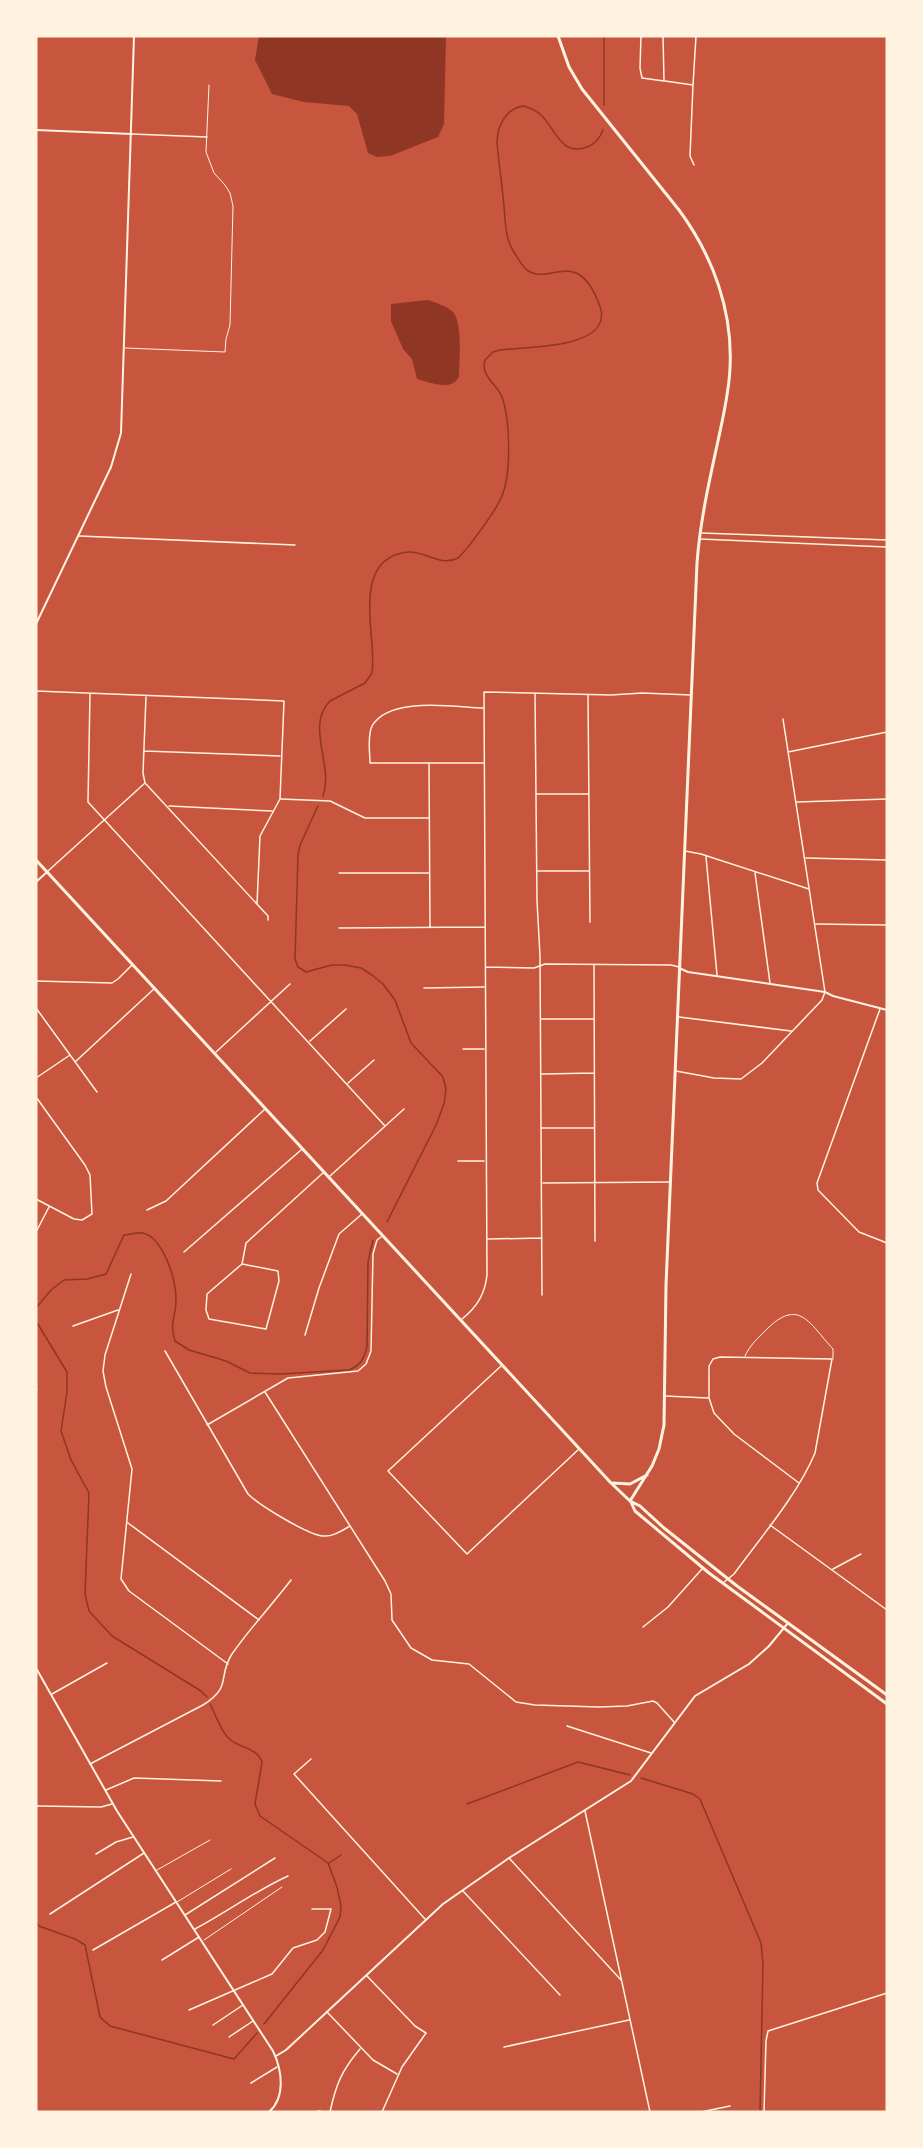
<svg xmlns="http://www.w3.org/2000/svg" width="923" height="2148" viewBox="0 0 923 2148" font-family="Bitter,serif">
<rect width="100%" height="100%" fill="#c8553d"/>
<path fill="#8f3625" d="M 259,36 L 446,36 L 444,124 L 438,137 L 390,156 L 377,157 L 368,153 L 357,114 L 349,106 L 304,102 L 272,94 L 255,60 Z
M 428,300 C 436,303 447,306 453,312 C 463,324 459,362 459,377 C 451,392 429,382 417,379 L 412,359 L 403,349 L 391,321 L 391,304 Z"/>
<g fill="none" stroke-linecap="round" stroke-linejoin="round">
<path stroke="#8f3625" stroke-width="1.5" d="M 604,105 L 604,36
M 323,796 C 334,765 305,726 330,701 L 365,683 L 372,673 C 378,640 348,558 408,552 C 426,551 440,567 458,558 C 468,549 496,510 501,498 C 512,475 510,419 502,397 C 497,384 480,376 485,360 L 493,352 L 500,350 C 525,347 586,348 599,325 C 604,316 601,308 597,299 C 574,244 544,292 523,266 C 518,259 512,250 509,242 C 505,231 505,218 504,206 C 502,185 499,164 497,143 C 497,126 506,108 524,106 C 530,108 536,110 541,115 C 555,128 561,157 587,147 C 596,144 600,138 603,130
M 318,806 L 300,845 L 298,855 L 295,959 L 298,967 L 306,972 L 332,965 L 345,965 L 361,968 L 372,975 L 383,984 L 395,1000 L 411,1043 L 443,1077 L 446,1089 L 444,1104 L 436,1125 L 387,1222
M 36,1308 L 51,1290 L 64,1280 L 87,1279 L 106,1274 L 124,1235 C 129,1235 137,1232 142,1233 C 163,1236 177,1282 176,1300 C 176,1319 169,1319 175,1341 L 189,1350 L 226,1361 L 250,1373 L 280,1374 L 349,1370 C 361,1365 364,1359 367,1346 L 368,1262 L 373,1240
M 36,1321 L 67,1372 L 67,1392 L 61,1431 L 71,1460 L 89,1493 L 85,1594 L 89,1611 L 112,1636 L 201,1691 L 207,1697
M 210,1704 C 216,1715 221,1733 232,1741 C 242,1748 258,1749 262,1762 L 255,1804 L 260,1816 L 328,1863 L 337,1887 L 341,1906 L 340,1917 L 323,1950 L 264,2024
M 641,1778 L 693,1794 L 700,1799 L 761,1943 L 763,1964 L 760,2112
M 467,1804 L 578,1762 L 630,1775
M 329,1863 L 341,1855
M 36,1922 L 39,1926 L 75,1939 L 85,1945 L 100,2017 L 110,2026 L 234,2059 L 257,2033"/>
<path stroke="#fff3e0" stroke-width="1" d="M 125,348 L 225,352 L 226,339 L 230,325 L 233,206 L 230,193 L 225,185 L 214,173 L 206,152 L 209,85
M 745,1356 C 750,1345 758,1338 766,1330 C 799,1297 809,1323 833,1349 L 833,1359
M 157,1870 L 210,1840
M 177,1902 L 231,1869
M 204,1940 L 282,1887"/>
<path stroke="#fff3e0" stroke-width="1.5" d="M 641,36 L 640,68 L 642,78 L 664,81 L 663,36
M 665,81 L 693,85 L 696,36
M 693,85 L 690,156 L 694,165
M 132,134 L 207,137
M 702,533 L 887,540
M 79,536 L 295,545
M 700,539 L 887,547
M 36,691 L 284,701 L 280,799 L 260,836 L 257,904
M 535,693 L 537,901 L 540,956 L 542,1295
M 90,694 L 88,802 L 385,1126
M 588,695 L 590,922
M 483,708 C 454,707 389,696 372,726 C 367,736 370,753 370,763 L 484,763
M 144,751 L 280,756
M 788,752 L 887,732
M 429,763 L 430,927
M 146,784 L 268,916 L 268,920
M 537,794 L 589,794
M 281,799 L 330,801 L 365,818 L 428,818
M 797,802 L 887,799
M 169,806 L 272,811
M 685,851 L 701,854 L 809,889
M 706,857 L 717,975
M 806,858 L 887,860
M 48,871 L 145,783 L 143,773 L 146,697
M 538,871 L 589,871
M 339,873 L 429,873
M 755,873 L 770,983
M 816,924 L 887,925
M 339,928 L 485,927
M 594,965 L 595,1241
M 486,967 L 534,968 L 545,964 L 671,965 L 679,967
M 36,981 L 112,983 L 118,979 L 132,965
M 424,988 L 484,987
M 36,1008 L 97,1092
M 880,1009 L 817,1183 L 818,1190 L 859,1232 L 887,1243
M 679,1017 L 791,1031
M 541,1019 L 593,1019
M 310,1041 L 346,1009
M 463,1049 L 484,1049
M 216,1052 L 290,984
M 75,1062 L 155,988
M 676,1071 L 714,1078 L 741,1079 L 762,1063 L 822,1000 L 825,992 L 783,719
M 542,1074 L 594,1073
M 36,1078 L 70,1055
M 348,1083 L 374,1060
M 36,1097 L 85,1165 L 90,1175 L 92,1214 L 82,1220 L 74,1219 L 36,1199
M 542,1128 L 594,1128
M 458,1161 L 484,1161
M 330,1176 L 404,1109
M 543,1183 L 670,1182
M 147,1210 L 166,1201 L 265,1109
M 36,1232 L 49,1207
M 488,1239 L 542,1238
M 184,1252 L 301,1150
M 242,1264 L 278,1271 L 279,1281 L 266,1329 L 209,1319 L 206,1310 L 207,1294 L 242,1264 L 246,1243 L 324,1172
M 131,1274 L 105,1355 L 103,1371 L 106,1387 L 132,1469 L 121,1579 L 129,1591 L 228,1664
M 462,1319 C 477,1307 485,1294 487,1275 L 484,692 L 611,695 L 642,693 L 691,695
M 73,1326 L 118,1310
M 305,1335 L 319,1288 L 339,1234 L 362,1214
M 165,1351 L 248,1494 C 259,1505 308,1535 323,1536 C 333,1537 341,1531 350,1526
M 501,1366 L 388,1471 L 467,1554 L 579,1449
M 36,1389 L 37,1389
M 265,1392 L 385,1581 L 391,1594 L 392,1620 L 411,1648 L 432,1660 L 469,1664 L 516,1702 L 535,1705 L 599,1707 L 627,1706 L 653,1701 L 657,1703 L 674,1722
M 665,1396 L 708,1398
M 207,1425 L 288,1378 L 358,1371 L 366,1364 L 371,1351 L 373,1254 L 377,1240 L 381,1237
M 128,1523 L 259,1620
M 770,1525 L 887,1610
M 833,1569 L 861,1554
M 723,1583 L 734,1574 C 761,1537 798,1494 815,1453 L 832,1359 L 720,1357 L 713,1359 L 709,1366 L 709,1398 L 714,1413 L 734,1434 L 799,1483
M 643,1627 L 668,1607 L 702,1569
M 52,1694 L 107,1663
M 567,1726 L 651,1753
M 311,1759 L 294,1774 L 425,1919
M 90,1764 L 203,1705 C 233,1686 217,1677 232,1654 C 250,1628 272,1605 291,1580
M 106,1790 L 134,1778 L 221,1781
M 36,1806 L 101,1807 L 112,1804
M 585,1811 L 650,2112
M 96,1854 L 116,1842 L 133,1837
M 509,1858 L 621,1980
M 463,1891 L 560,1995
M 50,1914 L 144,1853
M 185,1915 L 275,1858
M 195,1929 C 227,1912 255,1891 288,1876
M 93,1950 L 176,1902
M 162,1960 L 199,1937
M 367,1976 L 415,2026 L 426,2033 L 402,2067 L 382,2112
M 189,2010 L 272,1974 L 293,1948 L 317,1940 L 325,1932 L 331,1909 L 312,1909
M 327,2012 L 373,2060 L 397,2074
M 213,2025 L 243,2005
M 229,2037 L 253,2021
M 504,2047 L 629,2020
M 251,2083 L 277,2067
M 318,2111 L 324,2112
M 330,2112 C 336,2084 342,2070 360,2049
M 701,2112 L 730,2106
M 764,2112 L 766,2041 L 768,2031 L 887,1993"/>
<path stroke="#fff3e0" stroke-width="2" d="M 36,130 L 132,134
M 36,882 L 47,872
M 679,968 L 688,972 L 825,992 L 833,996 L 887,1010
M 36,1668 L 117,1811 L 273,2051 C 282,2070 286,2097 269,2112
M 276,2056 L 286,2050 L 443,1904 L 509,1858 L 631,1781 L 695,1696 L 749,1664 L 769,1646 L 788,1623"/>
<path stroke="#fff3e0" stroke-width="2" d="M 36,624 L 111,467 L 121,433 L 134,36"/>
<path stroke="#fff3e0" stroke-width="3" d="M 558,36 L 569,67 L 582,89 L 679,210 C 713,256 733,311 730,368 C 729,393 723,417 718,441 C 709,482 700,522 697,563 L 666,1285 L 664,1425 L 659,1449 L 652,1466 L 630,1501
M 36,860 L 611,1483 L 630,1501 L 640,1506 L 664,1528 L 737,1586 L 887,1695
M 613,1483 L 630,1484 L 647,1475
M 631,1502 L 635,1511 L 709,1573 L 887,1704"/>
</g>
<rect width="923" height="2148" fill="none" stroke="#fff3e0" stroke-width="75"/>
</svg>
